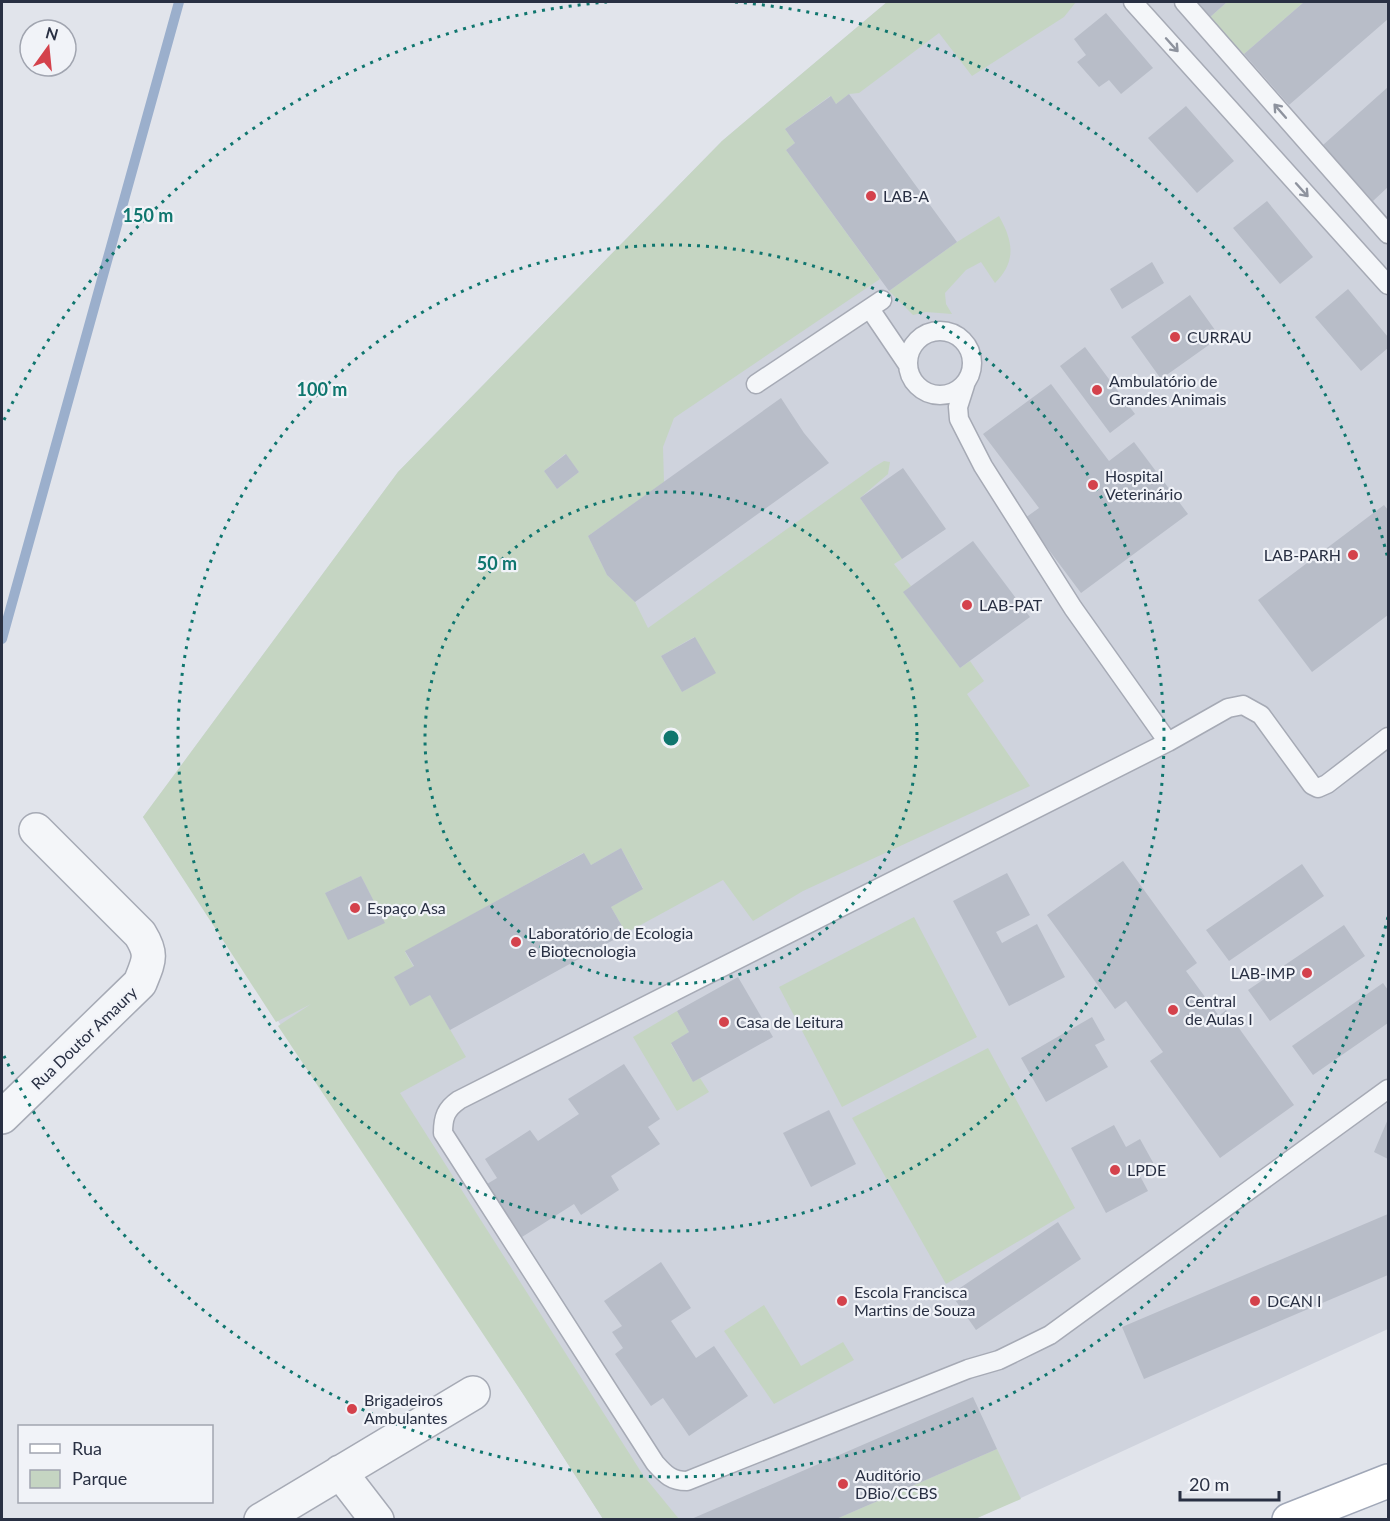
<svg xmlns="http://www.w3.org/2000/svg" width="1390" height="1521" viewBox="0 0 1390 1521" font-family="Lato,sans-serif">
<rect width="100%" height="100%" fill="#e1e4eb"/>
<path fill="#cfd3dd" d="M 887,2 L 1388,2 L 1388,1329 L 975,1519 L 603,1519 L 476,1320 L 143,817 L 398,472 L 722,141 Z"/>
<path fill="#c5d5c2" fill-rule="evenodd" d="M 887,2 L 1076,2 L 1064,17 L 972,76 L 939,33 L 859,93 L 849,94 L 836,104 L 830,96 L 785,129 L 795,143 L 786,150 L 880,279 L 674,418 L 663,447 L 664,482 L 588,536 L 607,575 L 635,602 L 648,628 L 874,467 L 884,461 L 890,462 L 888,474 L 860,498 L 902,559 L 894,564 L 911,586 L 904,593 L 960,668 L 970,661 L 984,681 L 967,694 L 1030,786 L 803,891 L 753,921 L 723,880 L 626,933 L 611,907 L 643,888 L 621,848 L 591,865 L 583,853 L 405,952 L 466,1057 L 400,1093 L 643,1475 L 679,1519 L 603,1519 L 525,1397 L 278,1026 L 311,1004 L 276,1022 L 143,817 L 398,472 L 722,141 ZM 565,454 L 579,472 L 557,489 L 544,471 ZM 694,637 L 715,673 L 682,692 L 661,656 ZM 361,876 L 384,922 L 325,893 Z
M 1227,2 L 1304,2 L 1244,54 L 1209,18 Z
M 999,216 C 1013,241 1017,261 995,283 L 981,262 L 966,270 L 945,293 L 946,304 L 952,314 L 926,312 L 913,315 L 889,291 L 957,242 Z
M 914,917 L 977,1037 L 842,1107 L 779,987 Z
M 677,1011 L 689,1032 L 671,1044 L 693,1082 L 700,1078 L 709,1092 L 677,1111 L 633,1037 Z
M 988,1048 L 1075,1208 L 946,1284 L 852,1118 Z
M 764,1305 L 801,1366 L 843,1342 L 854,1360 L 774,1404 L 724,1331 Z
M 997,1449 L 1021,1499 L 975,1519 L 834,1520 Z"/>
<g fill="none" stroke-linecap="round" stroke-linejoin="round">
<path stroke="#9bafcc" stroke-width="10" d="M 2,639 L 179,2"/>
</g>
<path fill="#b8bdc8" d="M 1194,2 L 1227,2 L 1209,18 Z
M 1304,2 L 1388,2 L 1388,19 L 1289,105 L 1244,54 Z
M 1106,13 L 1153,68 L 1121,94 L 1109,80 L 1099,87 L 1077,62 L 1086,55 L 1074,39 Z
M 1388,87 L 1388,187 L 1373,201 L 1323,145 Z
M 849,94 L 957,242 L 889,291 L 786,150 L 795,143 L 785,129 L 831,96 L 836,104 Z
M 1186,106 L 1234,161 L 1197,193 L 1148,138 Z
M 1267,201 L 1313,257 L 1280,284 L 1233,228 Z
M 1152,262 L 1164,283 L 1122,309 L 1110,289 Z
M 1348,289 L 1388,337 L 1388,348 L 1361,371 L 1315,317 Z
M 1190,295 L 1220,337 L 1161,379 L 1131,337 Z
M 1085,347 L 1135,414 L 1110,433 L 1060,366 Z
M 1051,384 L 1109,461 L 1134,442 L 1188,514 L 1081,593 L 1025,518 L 1039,508 L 983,434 Z
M 781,398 L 804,433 L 829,463 L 635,602 L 607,575 L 588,536 Z
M 566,454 L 579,472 L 557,489 L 544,471 Z
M 903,468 L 946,529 L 902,559 L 860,498 Z
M 1384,505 L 1388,510 L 1388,615 L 1312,672 L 1258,600 Z
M 973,541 L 1030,617 L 960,668 L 903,592 Z
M 695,637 L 716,673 L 682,692 L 661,656 Z
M 621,848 L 643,889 L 611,907 L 626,933 L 450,1030 L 430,995 L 410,1006 L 394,977 L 414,966 L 405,951 L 584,853 L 591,865 Z
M 1123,861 L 1197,963 L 1186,971 L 1219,1016 L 1226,1010 L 1294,1105 L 1220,1158 L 1150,1061 L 1163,1052 L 1126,1001 L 1115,1009 L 1047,915 Z
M 1302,864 L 1324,896 L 1229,961 L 1206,930 Z
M 1007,873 L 1030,915 L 996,932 L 1002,943 L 1037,924 L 1065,977 L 1009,1006 L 953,901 Z
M 361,876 L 385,923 L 348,940 L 325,893 Z
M 1344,925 L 1365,956 L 1270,1021 L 1248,990 Z
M 738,977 L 773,1037 L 693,1082 L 671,1043 L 689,1032 L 677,1011 Z
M 1383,983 L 1388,990 L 1388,1023 L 1313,1075 L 1292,1046 Z
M 1092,1017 L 1105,1040 L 1095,1045 L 1108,1067 L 1046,1102 L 1021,1058 Z
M 624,1064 L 660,1119 L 648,1127 L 660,1144 L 611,1176 L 619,1190 L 581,1215 L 574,1204 L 522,1237 L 487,1184 L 497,1178 L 485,1159 L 530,1130 L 538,1141 L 579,1114 L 568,1099 Z
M 829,1110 L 856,1164 L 811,1187 L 783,1133 Z
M 1388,1119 L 1388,1159 L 1374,1152 Z
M 1114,1125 L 1126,1147 L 1140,1139 L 1155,1166 L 1139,1174 L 1148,1191 L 1106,1213 L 1071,1148 Z
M 1388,1214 L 1388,1275 L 1144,1379 L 1122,1327 Z
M 1058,1222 L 1081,1259 L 976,1330 L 951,1294 Z
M 661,1262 L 691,1308 L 671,1321 L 696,1358 L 714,1346 L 748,1396 L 689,1436 L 663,1398 L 651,1406 L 615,1354 L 623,1348 L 612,1332 L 622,1326 L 604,1301 Z
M 973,1397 L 997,1449 L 834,1520 L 689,1520 Z"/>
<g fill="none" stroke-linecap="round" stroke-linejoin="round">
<defs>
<path id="service" d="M 1133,2 L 1388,285
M 1184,2 L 1388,234
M 870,309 L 908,365
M908 363a32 32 0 1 1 64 0a32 32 0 1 1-64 0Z
M 756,384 L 882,300
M 965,385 L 958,407 L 959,419 L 983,466 L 1073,608 L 1168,742
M 1388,737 L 1327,784 L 1318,788 L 1312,785 L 1261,715 L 1243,705 L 1228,708 L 1168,742 L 459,1100 C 446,1109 443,1117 443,1133 L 655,1463 C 665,1474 671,1481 687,1481 L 968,1369 L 999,1360 L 1050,1335 L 1388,1089"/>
<path id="minor" d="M 2,1117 L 140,983 C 149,960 153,955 140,934 L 36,830
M 340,1472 L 377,1520
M 261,1520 L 473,1393"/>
<path id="primary" d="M 1289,1520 L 1388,1481"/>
</defs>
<use href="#service" stroke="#a6aab5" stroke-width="21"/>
<use href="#minor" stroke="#a6aab5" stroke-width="36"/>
<use href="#primary" stroke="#a0a7b7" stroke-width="36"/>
<use href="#service" stroke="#f4f6f9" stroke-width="18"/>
<use href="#minor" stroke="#f4f6f9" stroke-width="33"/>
<use href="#primary" stroke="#fff" stroke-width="33"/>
</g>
<defs><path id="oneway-shaft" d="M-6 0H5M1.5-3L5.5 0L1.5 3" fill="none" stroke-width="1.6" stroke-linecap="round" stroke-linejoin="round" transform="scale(1.5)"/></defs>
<g stroke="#8e939e">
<use href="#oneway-shaft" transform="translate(1172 45) rotate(48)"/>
<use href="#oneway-shaft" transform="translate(1280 111) rotate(-131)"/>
<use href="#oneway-shaft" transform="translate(1302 190) rotate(48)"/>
</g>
<g fill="none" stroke="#0f766e" stroke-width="3" stroke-dasharray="3 6">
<circle cx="671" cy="738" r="246"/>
<circle cx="671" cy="738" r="493"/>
<path d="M1388 917A739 739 0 0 1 4 1056M4 420A739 739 0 0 1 607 2M735 2A739 739 0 0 1 1388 559"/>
</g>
<g fill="#d4424c" stroke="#f1f3f8" stroke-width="2">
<circle cx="871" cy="196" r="6"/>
<circle cx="1175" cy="337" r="6"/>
<circle cx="1097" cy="390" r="6"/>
<circle cx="1093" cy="485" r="6"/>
<circle cx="1353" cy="555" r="6"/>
<circle cx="967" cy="605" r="6"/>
<circle cx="355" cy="908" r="6"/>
<circle cx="516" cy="942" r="6"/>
<circle cx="1307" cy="973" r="6"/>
<circle cx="1173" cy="1010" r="6"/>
<circle cx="724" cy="1022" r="6"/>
<circle cx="1115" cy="1170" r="6"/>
<circle cx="842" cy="1301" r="6"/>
<circle cx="1255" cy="1301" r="6"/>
<circle cx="352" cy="1409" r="6"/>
<circle cx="843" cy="1484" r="6"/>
</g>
<g text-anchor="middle" stroke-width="4.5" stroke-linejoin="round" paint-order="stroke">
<g font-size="16" fill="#293043" stroke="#f1f3f8" text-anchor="start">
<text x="883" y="202">LAB-A</text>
<text x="1187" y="343">CURRAU</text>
<text x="1109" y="387">Ambulatório de<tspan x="1109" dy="18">Grandes Animais</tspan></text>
<text x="1105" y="482">Hospital<tspan x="1105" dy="18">Veterinário</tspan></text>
<text x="1341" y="561" text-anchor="end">LAB-PARH</text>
<text x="979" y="611">LAB-PAT</text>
<text x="367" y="914">Espaço Asa</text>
<text x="528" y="939">Laboratório de Ecologia<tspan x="528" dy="18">e Biotecnologia</tspan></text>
<text x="1295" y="979" text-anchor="end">LAB-IMP</text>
<text x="1185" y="1007">Central<tspan x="1185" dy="18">de Aulas I</tspan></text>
<text x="736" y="1028">Casa de Leitura</text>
<text x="1127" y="1176">LPDE</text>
<text x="854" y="1298">Escola Francisca<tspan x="854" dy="18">Martins de Souza</tspan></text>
<text x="1267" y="1307">DCAN I</text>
<text x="364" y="1406">Brigadeiros<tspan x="364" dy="18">Ambulantes</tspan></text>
<text x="855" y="1481">Auditório<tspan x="855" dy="18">DBio/CCBS</tspan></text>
</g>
<g font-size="16" fill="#293043" stroke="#f1f3f8">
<text transform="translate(84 1038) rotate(-44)" y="6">Rua Doutor Amaury</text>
</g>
</g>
<circle cx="671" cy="738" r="9" fill="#0f766e" stroke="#f1f3f8" stroke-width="3"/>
<g font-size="18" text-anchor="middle" font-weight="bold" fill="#0f766e" stroke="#f1f3f8" stroke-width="4.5" stroke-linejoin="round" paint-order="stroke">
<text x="148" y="222">150 m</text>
<text x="322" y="396">100 m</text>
<text x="497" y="570">50 m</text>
</g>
<rect width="1390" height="1521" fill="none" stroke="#293043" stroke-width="6"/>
<rect x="18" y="1425" width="195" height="78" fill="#f1f3f8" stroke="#a1a5b0" stroke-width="1.5"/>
<rect x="30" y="1444" width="30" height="9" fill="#ffffff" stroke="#a1a5b0" stroke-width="1.5"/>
<text x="72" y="1455" font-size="18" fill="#293043">Rua</text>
<rect x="30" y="1470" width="30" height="18" fill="#c5d5c2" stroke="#a1a5b0" stroke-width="1.5"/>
<text x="72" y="1485" font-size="18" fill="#293043">Parque</text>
<g transform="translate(48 48) rotate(15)"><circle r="28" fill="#f1f3f8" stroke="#a1a5b0" stroke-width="1.5"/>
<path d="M0-4.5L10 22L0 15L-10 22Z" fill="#d4424c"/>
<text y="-9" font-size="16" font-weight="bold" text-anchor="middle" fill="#293043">N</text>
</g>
<path d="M1180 1491v9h99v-9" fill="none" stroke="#293043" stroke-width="3"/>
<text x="1189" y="1491" font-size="18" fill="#293043" stroke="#f1f3f8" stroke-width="4.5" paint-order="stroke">20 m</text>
</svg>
